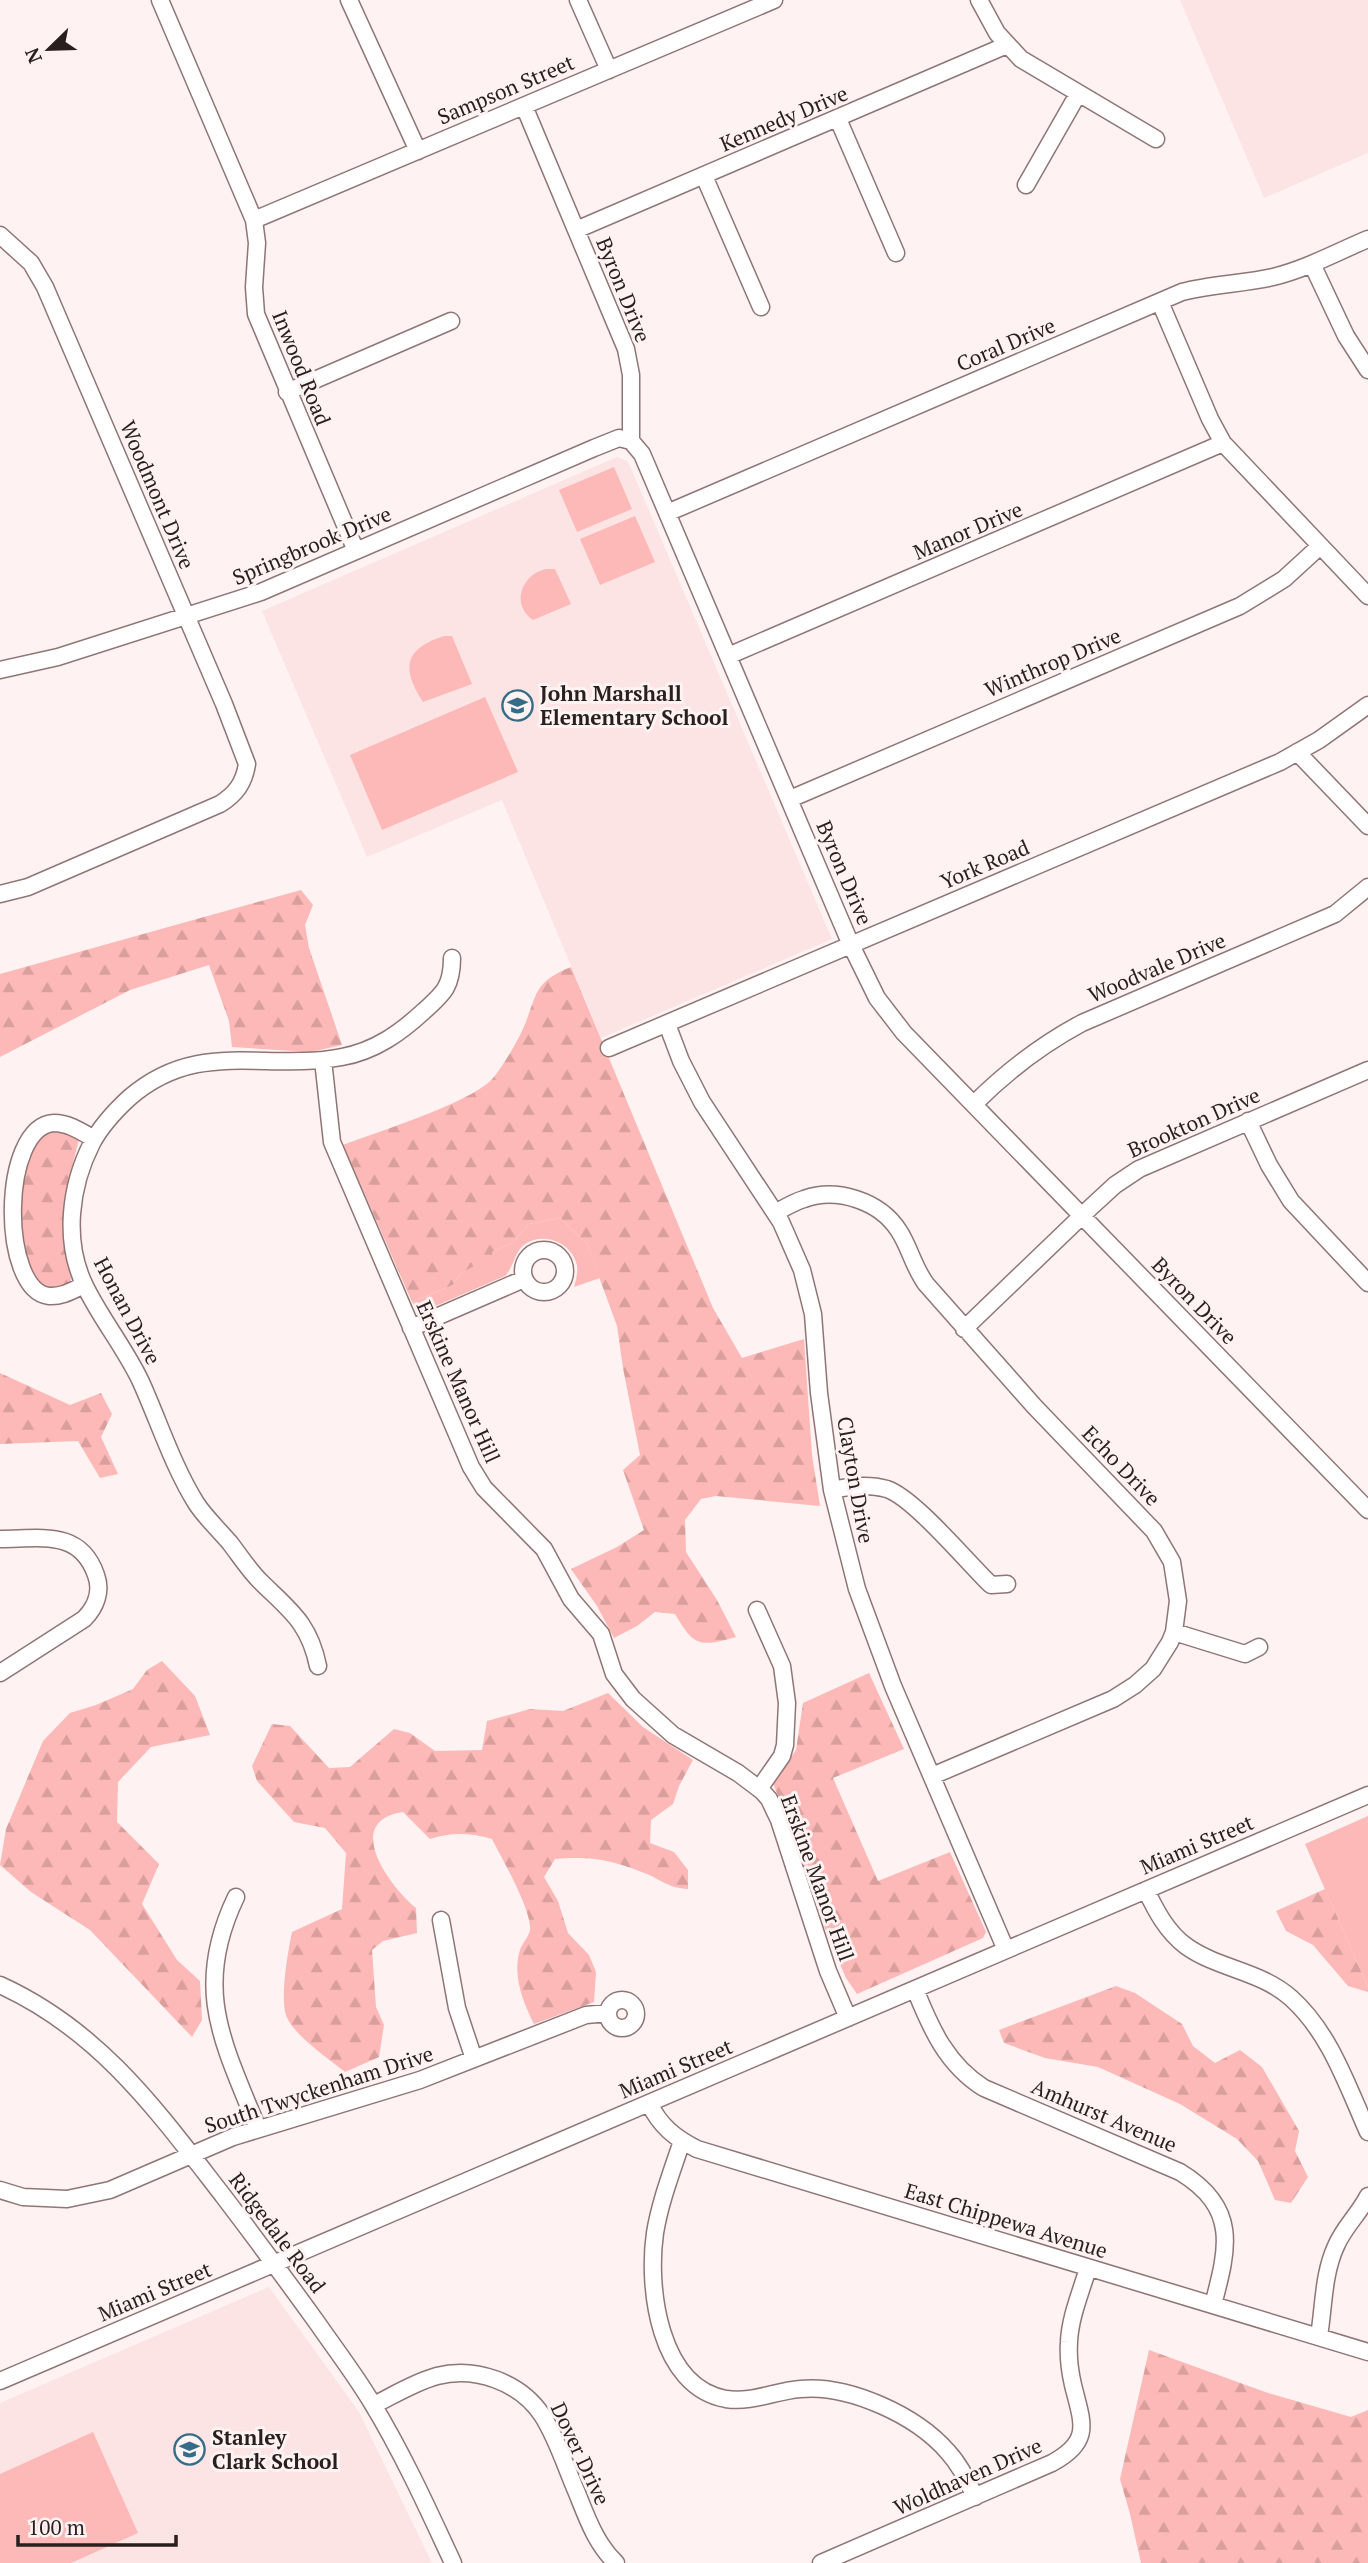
<svg xmlns="http://www.w3.org/2000/svg" width="1368" height="2563" viewBox="0 0 1368 2563" font-family="'PT Serif',serif">
<defs>
<pattern id="forest-firs" width="22" height="20" patternUnits="userSpaceOnUse" patternTransform="scale(1.75)"><rect width="22" height="20" fill="#fdb9b7"/><path d="M5 1l3.5 6h-7zM16 11l3.5 6h-7z" fill="#d99f9d"/></pattern>
</defs>
<rect width="100%" height="100%" fill="#fef2f2"/>
<path fill="#fbe4e3" d="M 1180,0 L 1368,0 L 1368,153 L 1264,198 Z
M 617,457 L 627,461 L 630,466 L 832,939 L 601,1038 L 502,800 L 367,857 L 262,611 Z
M 269,2287 L 359,2412 L 432,2563 L 0,2563 L 0,2403 Z"/>
<path fill="#fdb9b7" d="M 614,467 L 632,509 L 577,532 L 559,490 Z
M 635,516 L 655,562 L 600,585 L 580,539 Z
M 546,569 L 555,569 L 571,604 L 533,620 C 510,605 522,574 546,569 Z
M 444,636 L 452,636 L 472,684 L 423,702 C 401,668 404,649 444,636 Z
M 485,697 L 518,772 L 382,830 L 350,755 Z
M 560,1218 L 587,1244 L 600,1278 L 574,1287 C 576,1280 578,1273 577,1266 C 573,1243 544,1231 525,1244 C 514,1252 514,1267 505,1276 L 424,1311 L 418,1311 L 412,1302 L 453,1285 L 461,1273 L 492,1252 L 512,1243 L 529,1224 Z
M 1368,1816 L 1368,1987 L 1305,1844 Z
M 93,2432 L 138,2533 L 71,2563 L 0,2563 L 0,2474 Z"/>
<path fill="url(#forest-firs)" d="M 301,890 L 313,905 L 305,925 L 309,948 L 342,1045 L 310,1052 L 232,1047 L 229,1021 L 209,965 L 130,990 L 0,1057 L 0,974 Z
M 571,967 L 713,1308 L 742,1358 L 804,1339 L 812,1455 L 820,1506 L 716,1496 L 701,1499 L 685,1520 L 686,1552 L 717,1600 L 736,1637 C 700,1647 694,1647 675,1614 L 655,1612 L 637,1626 L 614,1638 L 597,1606 L 571,1569 L 617,1547 L 644,1530 L 623,1470 L 640,1455 L 623,1368 L 617,1326 L 587,1244 L 560,1218 L 529,1224 L 512,1243 L 492,1252 L 494,1265 L 481,1270 L 474,1266 L 461,1273 L 453,1285 L 412,1302 L 343,1145 C 377,1132 474,1102 494,1077 C 504,1064 515,1046 522,1031 C 538,996 531,983 571,967 Z
M 48,1130 L 62,1130 L 79,1139 L 66,1191 L 64,1218 L 72,1278 L 69,1285 L 49,1292 L 28,1281 L 11,1199 L 30,1143 Z
M 0,1373 L 70,1405 L 101,1393 L 112,1414 L 101,1437 L 118,1474 L 100,1478 L 78,1441 L 0,1444 Z
M 162,1661 L 195,1696 L 210,1735 L 151,1747 L 118,1782 L 117,1822 L 159,1864 L 142,1904 L 177,1960 L 200,1981 L 202,2020 L 192,2037 L 90,1930 L 31,1892 L 0,1865 L 6,1829 L 43,1741 L 70,1713 L 96,1705 L 133,1689 L 147,1670 Z
M 869,1673 L 904,1749 L 833,1778 L 878,1881 L 950,1852 L 986,1932 L 983,1938 L 857,1994 L 846,1978 L 829,1939 L 801,1864 L 798,1842 L 791,1831 L 773,1783 L 796,1750 L 803,1703 Z
M 608,1693 L 643,1727 L 693,1760 L 679,1786 L 673,1804 L 651,1820 L 650,1843 L 674,1852 L 688,1870 L 688,1889 C 669,1888 663,1881 647,1874 C 611,1860 593,1856 555,1859 L 544,1877 L 558,1901 L 568,1933 L 589,1955 L 596,1972 L 594,2002 L 534,2024 C 523,2002 512,1975 520,1950 C 522,1943 529,1937 530,1930 C 532,1910 502,1859 492,1839 C 470,1833 452,1832 430,1839 L 403,1812 C 342,1821 389,1886 416,1908 L 417,1933 L 383,1941 L 372,1950 L 376,2007 L 384,2025 L 379,2057 L 345,2072 C 329,2059 292,2034 286,2015 C 280,1997 288,1951 292,1932 L 342,1909 L 346,1853 L 325,1828 L 294,1822 L 257,1781 L 252,1766 L 272,1724 L 290,1726 L 329,1768 L 350,1767 L 394,1729 L 410,1733 L 435,1751 L 482,1750 L 487,1721 L 530,1709 L 563,1711 Z
M 1325,1889 L 1368,1987 L 1368,1992 L 1348,1986 L 1313,1945 L 1286,1931 L 1276,1911 Z
M 1116,1986 L 1135,1993 L 1182,2024 L 1193,2046 L 1215,2063 L 1240,2050 L 1262,2067 L 1299,2131 L 1295,2151 L 1308,2177 L 1291,2203 L 1275,2200 L 1258,2161 L 1237,2139 L 1180,2104 L 1098,2067 L 1045,2058 L 1004,2043 L 999,2030 Z
M 1149,2350 L 1268,2393 L 1351,2417 L 1368,2410 L 1368,2563 L 1141,2563 L 1130,2514 L 1120,2479 Z"/>
<g fill="none" stroke-linecap="round" stroke-linejoin="round">
<defs>
<path id="minor" d="M 160,0 L 254,220 L 257,243 L 254,287 L 256,314 L 356,551
M 349,0 L 418,151
M 578,0 L 609,70
M 979,0 L 997,33 L 1021,59 L 1156,139
M 524,106 L 626,349 L 631,375 L 631,441 L 642,454 L 851,945 L 877,998 L 904,1033 L 1368,1510
M 838,119 L 896,253
M 704,176 L 761,307
M 1026,185 L 1078,94
M 254,220 L 774,0
M 576,230 L 1007,45
M 0,235 L 31,263 L 45,287 L 224,704 L 247,764 C 244,783 236,794 220,804 L 28,887 L 0,894
M 1312,264 L 1346,336 L 1368,370
M 1160,302 L 1210,419 L 1223,443 L 1368,596
M 287,392 L 451,321
M 667,513 L 1182,292 C 1212,284 1242,284 1273,277 C 1306,269 1337,252 1368,239
M 728,656 L 1223,443
M 0,670 L 58,657 L 261,592 L 594,448 L 619,438 L 631,441
M 1297,752 L 1368,826
M 790,799 L 1240,606 L 1284,579 L 1320,546
M 667,1024 L 681,1061 L 702,1102 L 781,1222 L 802,1270 L 813,1314 L 819,1393 L 832,1490 L 857,1589 L 893,1686 L 1006,1950
M 609,1048 L 1280,762 L 1319,740 L 1368,705
M 323,1060 L 332,1142 L 471,1467 L 484,1488 L 544,1549 L 571,1599 L 601,1634 L 614,1674 L 633,1699 L 673,1735 L 738,1773 L 762,1791 L 769,1799 L 779,1820 L 828,1971 L 848,2018
M 974,1104 C 1007,1071 1041,1045 1082,1023 L 1335,914 L 1368,887
M 1248,1121 L 1269,1165 L 1291,1201 L 1368,1283
M 775,1213 C 784,1208 794,1202 804,1199 C 837,1187 880,1201 899,1231 C 910,1248 913,1266 926,1284 L 1034,1406 L 1154,1531 L 1172,1562 L 1178,1601 L 1174,1632 L 1170,1642 L 1153,1669 L 1135,1685 L 1113,1699 L 932,1776
M523 1271a21 21 0 1 1 42 0a21 21 0 1 1-42 0Z
M 84,1285 C 73,1290 62,1297 49,1296 C 0,1291 0,1126 54,1123 C 69,1123 82,1132 94,1139
M 411,1328 L 524,1279
M 964,1329 L 1090,1208 L 1115,1185 L 1139,1169 L 1368,1070
M 832,1490 C 849,1486 870,1484 887,1489 C 914,1498 967,1562 991,1585 L 1007,1584
M 0,1539 C 41,1539 80,1529 96,1575 C 102,1591 96,1607 84,1619 L 0,1673
M 757,1610 L 782,1666 L 787,1703 L 785,1745 L 782,1756 L 759,1789
M 1174,1632 L 1245,1654 L 1259,1647
M 318,1666 C 309,1622 289,1610 260,1581 C 249,1570 240,1556 230,1543 C 219,1530 205,1517 196,1503 C 173,1466 159,1422 141,1382 C 125,1348 101,1319 85,1286 C 63,1241 70,1186 92,1143 C 101,1126 115,1111 129,1098 C 198,1038 264,1072 342,1057 C 375,1051 400,1033 424,1011 C 444,993 452,986 452,958
M 1146,1890 C 1156,1911 1167,1932 1186,1946 C 1218,1969 1261,1971 1291,1998 C 1330,2033 1347,2085 1368,2132
M 236,1897 C 192,1989 223,2042 258,2129
M 441,1920 L 457,2008 L 474,2059
M 0,1985 C 101,2031 158,2112 224,2197 C 256,2239 287,2281 318,2324 C 336,2350 356,2376 372,2403 C 403,2454 428,2509 453,2563
M 915,1989 C 931,2029 947,2065 984,2088 L 1180,2172 C 1239,2208 1228,2248 1213,2305
M608 2014a14 14 0 1 1 28 0a14 14 0 1 1-28 0Z
M 649,2103 C 660,2126 675,2138 697,2149 L 1368,2352
M 682,2141 C 672,2171 660,2202 655,2233 C 647,2288 659,2387 726,2399 C 752,2403 775,2391 800,2389 C 848,2384 916,2415 948,2452 C 960,2465 968,2481 975,2497
M 0,2190 L 23,2197 L 67,2199 L 110,2190 L 233,2137 L 420,2080 L 586,2015 L 608,2013
M 1319,2336 C 1324,2306 1323,2274 1336,2246 C 1344,2227 1359,2214 1368,2196
M 0,2381 L 1368,1795
M 374,2405 C 394,2395 415,2382 437,2376 C 475,2366 520,2382 542,2415 C 557,2438 566,2468 577,2493 C 587,2518 596,2544 616,2563
M 821,2563 L 1052,2463 C 1093,2441 1082,2422 1073,2385 C 1070,2372 1068,2356 1069,2342 C 1070,2317 1081,2292 1088,2268"/>
</defs>
<use href="#minor" stroke="#8f7675" stroke-width="19"/>
<use href="#minor" stroke="#fff" stroke-width="16"/>
</g>
<defs>
<symbol id="school-ring" viewBox="-11 -11 22 22"><circle r="9.5" fill="#fef2f2" stroke="#356d87" stroke-width="1.5"/><path d="M0-5L7-2L0 1L-7-2ZM-4 1L0 2.5L4 1V4Q0 6-4 4Z" fill="#356d87"/></symbol>
</defs>
<g fill-rule="evenodd">
<use href="#school-ring" x="500" y="688" width="35" height="35"/>
<use href="#school-ring" x="172" y="2432" width="35" height="35"/>
</g>
<g text-anchor="middle" stroke-width="6" stroke-linejoin="round" paint-order="stroke">
<g font-size="21" fill="#291f1f" stroke="#fef2f2">
<text transform="translate(506 90) rotate(-23)" y="7">Sampson Street</text>
<text transform="translate(784 119) rotate(-23)" y="7">Kennedy Drive</text>
<text transform="translate(623 290) rotate(68)" y="7">Byron Drive</text>
<text transform="translate(1006 345) rotate(-23)" y="7">Coral Drive</text>
<text transform="translate(301 368) rotate(68)" y="7">Inwood Road</text>
<text transform="translate(157 495) rotate(67)" y="7">Woodmont Drive</text>
<text transform="translate(968 531) rotate(-23)" y="7">Manor Drive</text>
<text transform="translate(312 546) rotate(-23)" y="7">Springbrook Drive</text>
<text transform="translate(1053 663) rotate(-23)" y="7">Winthrop Drive</text>
<text transform="translate(985 865) rotate(-23)" y="7">York Road</text>
<text transform="translate(844 873) rotate(67)" y="7">Byron Drive</text>
<text transform="translate(1157 968) rotate(-23)" y="7">Woodvale Drive</text>
<text transform="translate(1194 1123) rotate(-24)" y="7">Brookton Drive</text>
<text transform="translate(1194 1301) rotate(46)" y="7">Byron Drive</text>
<text transform="translate(127 1311) rotate(62)" y="7">Honan Drive</text>
<text transform="translate(458 1382) rotate(66)" y="7">Erskine Manor Hill</text>
<text transform="translate(1121 1466) rotate(46)" y="7">Echo Drive</text>
<text transform="translate(855 1480) rotate(80)" y="7">Clayton Drive</text>
<text transform="translate(1197 1845) rotate(-23)" y="7">Miami Street</text>
<text transform="translate(817 1878) rotate(70)" y="7">Erskine Manor Hill</text>
<text transform="translate(676 2069) rotate(-23)" y="7">Miami Street</text>
<text transform="translate(319 2090) rotate(-18)" y="7">South Twyckenham Drive</text>
<text transform="translate(1104 2116) rotate(23)" y="7">Amhurst Avenue</text>
<text transform="translate(1006 2221) rotate(17)" y="7">East Chippewa Avenue</text>
<text transform="translate(277 2233) rotate(53)" y="7">Ridgedale Road</text>
<text transform="translate(155 2292) rotate(-23)" y="7">Miami Street</text>
<text transform="translate(580 2454) rotate(65)" y="7">Dover Drive</text>
<text transform="translate(968 2477) rotate(-24)" y="7">Woldhaven Drive</text>
</g>
<g font-size="21" font-weight="bold" fill="#291f1f" stroke="#fef2f2" text-anchor="start">
<text x="540" y="701">John Marshall<tspan x="540" dy="24">Elementary School</tspan></text>
<text x="212" y="2445">Stanley<tspan x="212" dy="24">Clark School</tspan></text>
</g>
</g>
<g transform="translate(49 49) rotate(247)" stroke="#fef2f2" stroke-width="5" paint-order="stroke">
<path d="M0-5L12 26L0 18L-12 26Z" fill="#291f1f"/>
<text y="-10" font-size="19" font-weight="bold" text-anchor="middle" fill="#291f1f">N</text>
</g>
<path d="M18 2535v10h158v-10" fill="none" stroke="#291f1f" stroke-width="3.5"/>
<text x="28" y="2535" font-size="21" fill="#291f1f" stroke="#fef2f2" stroke-width="5" paint-order="stroke">100 m</text>
</svg>
